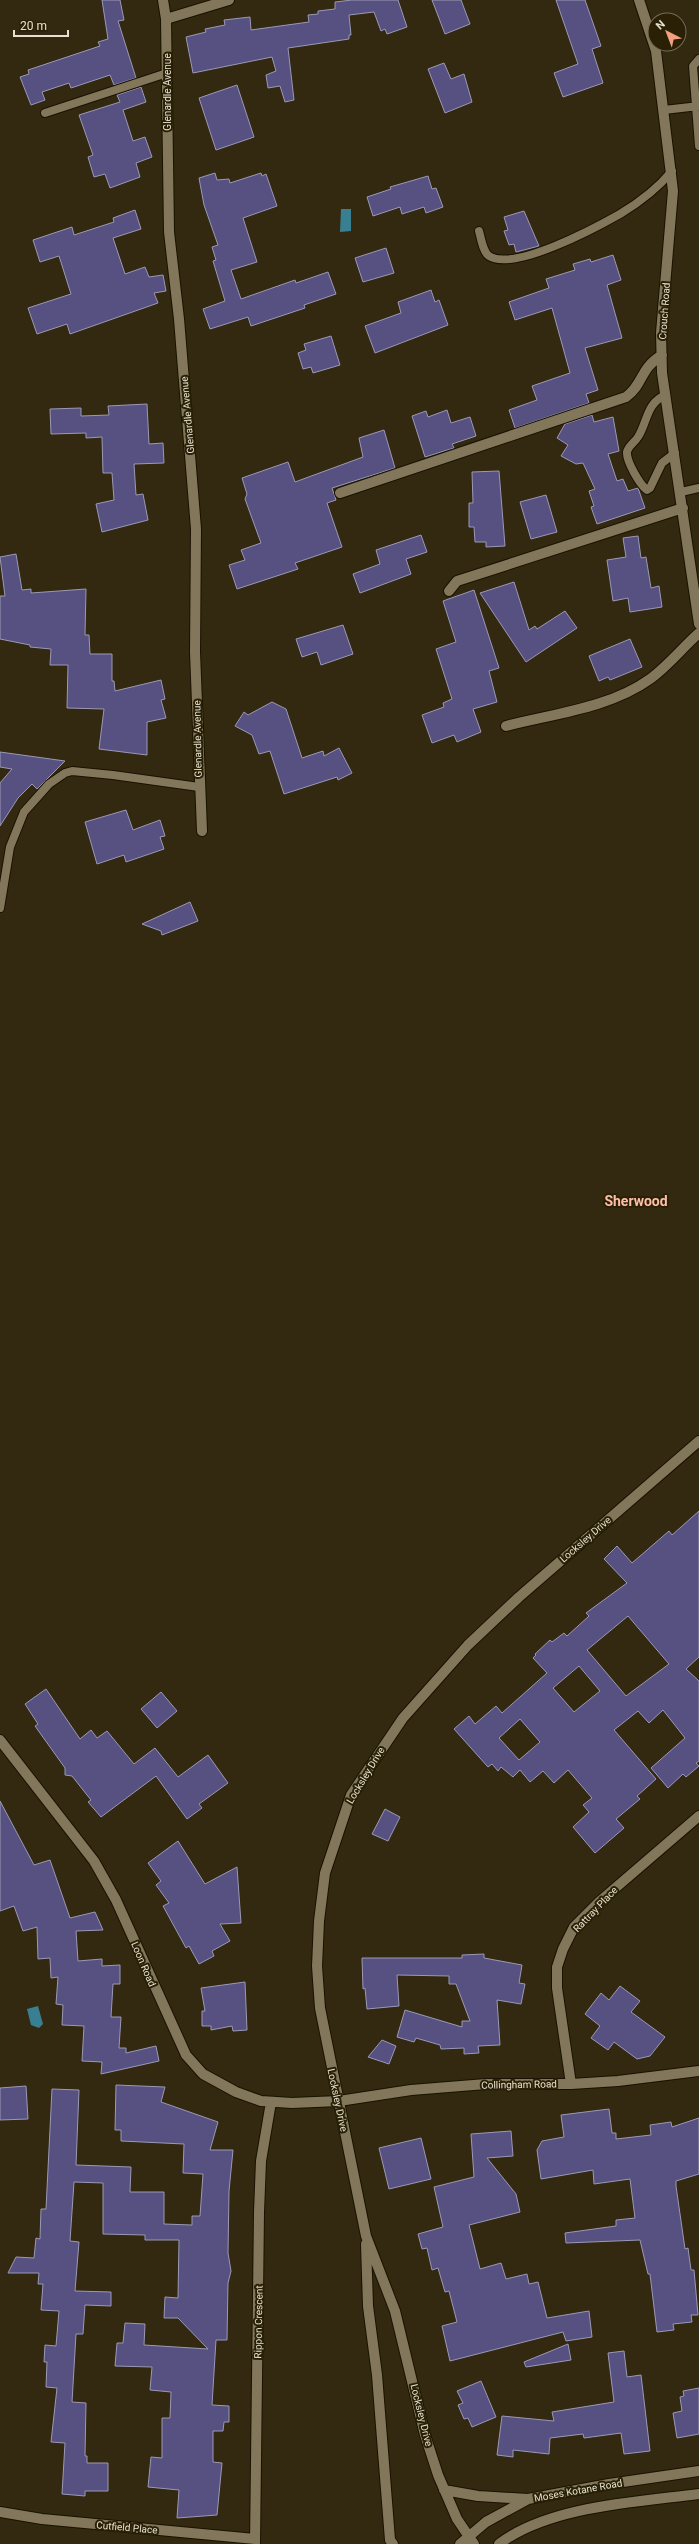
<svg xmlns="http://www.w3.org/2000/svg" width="699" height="2544" viewBox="0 0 699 2544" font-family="Roboto,sans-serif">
<rect width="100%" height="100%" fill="#332910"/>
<path fill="#388091" d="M 341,209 L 351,209 L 351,231 L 340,232 Z
M 38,2006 L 43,2024 L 39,2028 L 31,2025 L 27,2009 Z"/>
<path fill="#565180" stroke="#9b99b6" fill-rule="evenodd" d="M 102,0 L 120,0 L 124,20 L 118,21 L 136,78 L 114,85 L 110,75 L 71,88 L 69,83 L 42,92 L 45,100 L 31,105 L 20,77 L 29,74 L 28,70 L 100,46 L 98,42 L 108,39 Z
M 352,0 L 398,0 L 407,27 L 387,34 L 385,29 L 381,31 L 374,12 L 349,15 L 351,35 L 349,35 L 349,39 L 288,48 L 294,100 L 285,102 L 280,86 L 268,88 L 266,75 L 276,71 L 272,57 L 193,73 L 186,37 L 206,32 L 205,29 L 225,25 L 224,20 L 250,17 L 251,30 L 309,22 L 308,15 L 318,14 L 318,11 L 335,9 L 335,2 Z
M 432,0 L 461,0 L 470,24 L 445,34 Z
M 556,0 L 585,0 L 601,46 L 592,49 L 603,83 L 563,97 L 554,73 L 578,64 Z
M 444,63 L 451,79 L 464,74 L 472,102 L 445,113 L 428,69 Z
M 237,85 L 254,137 L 216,150 L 199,98 Z
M 141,87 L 146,102 L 123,110 L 133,141 L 145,137 L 152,157 L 136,163 L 140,177 L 110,188 L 105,174 L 94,177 L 88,157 L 93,155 L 79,115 L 120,102 L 117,95 Z
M 215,173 L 217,180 L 229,179 L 230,183 L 261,173 L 262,176 L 266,174 L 277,206 L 243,218 L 257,262 L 231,270 L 241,299 L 295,280 L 296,283 L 328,272 L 336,294 L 304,305 L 305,308 L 251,326 L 248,317 L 210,329 L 203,309 L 225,301 L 213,261 L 216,260 L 212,247 L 218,245 L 204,205 L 199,178 Z
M 428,176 L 432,189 L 436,188 L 443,207 L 426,213 L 424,207 L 402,214 L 400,207 L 373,216 L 367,197 L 391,189 L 390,187 Z
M 135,210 L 141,229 L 113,238 L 125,274 L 145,267 L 149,277 L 163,275 L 166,291 L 154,293 L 158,303 L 70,334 L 67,324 L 37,334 L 28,308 L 71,294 L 59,256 L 40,262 L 33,240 L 72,227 L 74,235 L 114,222 L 113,218 Z
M 524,211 L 539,246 L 516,252 L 514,244 L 509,245 L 504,231 L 508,230 L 504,217 Z
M 386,248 L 394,273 L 363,282 L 355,258 Z
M 613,255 L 621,280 L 607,285 L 622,338 L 585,348 L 598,390 L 586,394 L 589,403 L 515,428 L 509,410 L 537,400 L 532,386 L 570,373 L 552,308 L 515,320 L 509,302 L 549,288 L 546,279 L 575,270 L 573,264 L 590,259 L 591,262 Z
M 431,290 L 435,302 L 439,300 L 448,325 L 375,353 L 365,326 L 401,313 L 398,302 Z
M 331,336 L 340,365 L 313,373 L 311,367 L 303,369 L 298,353 L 306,350 L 304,344 Z
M 147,404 L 149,444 L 163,443 L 164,463 L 134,464 L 136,495 L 143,494 L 148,520 L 102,532 L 96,504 L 114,500 L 112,473 L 103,473 L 102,437 L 86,438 L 86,433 L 51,434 L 50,409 L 81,408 L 81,416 L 109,415 L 108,406 Z
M 447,410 L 451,423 L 470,417 L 476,436 L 452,444 L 454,448 L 425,457 L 412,416 L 426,411 L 428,417 Z
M 592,415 L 594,422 L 613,417 L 619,451 L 608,454 L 617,481 L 623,479 L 628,491 L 638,488 L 645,508 L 597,524 L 591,507 L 594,506 L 589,491 L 595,489 L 583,463 L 576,464 L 561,456 L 568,445 L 557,438 L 565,424 Z
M 384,430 L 395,468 L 332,488 L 336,500 L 327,503 L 342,547 L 295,563 L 298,569 L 237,589 L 229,565 L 245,560 L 241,550 L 261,543 L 245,499 L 247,494 L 242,478 L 288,462 L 295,482 L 363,457 L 359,438 Z
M 499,471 L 505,546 L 486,547 L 486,542 L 475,542 L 474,527 L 469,527 L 469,503 L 473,503 L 472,472 Z
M 546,495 L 557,532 L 531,539 L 520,502 Z
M 421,535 L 427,552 L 406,559 L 411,574 L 360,593 L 353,574 L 380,564 L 376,550 Z
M 638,536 L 641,558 L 646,557 L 651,588 L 659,586 L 662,607 L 630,612 L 628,598 L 613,601 L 607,560 L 626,557 L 623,538 Z
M 16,554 L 22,590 L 31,589 L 31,593 L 86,589 L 85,635 L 89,635 L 90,654 L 112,654 L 112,681 L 114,681 L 115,691 L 161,680 L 165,699 L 161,700 L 166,718 L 147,722 L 147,755 L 99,749 L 104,709 L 67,708 L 68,665 L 50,665 L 51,649 L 30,647 L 30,645 L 0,639 L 0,596 L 5,596 L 0,557 Z
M 514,582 L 529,630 L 535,626 L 537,629 L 565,611 L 577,628 L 526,662 L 480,593 Z
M 474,590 L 499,668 L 489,671 L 497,702 L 473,709 L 481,732 L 457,742 L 454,735 L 432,743 L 422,715 L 444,707 L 443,703 L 452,699 L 436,649 L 456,642 L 443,601 Z
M 343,625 L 353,654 L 321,665 L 317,652 L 302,657 L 296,639 Z
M 630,639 L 642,667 L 610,680 L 608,677 L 599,681 L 589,656 Z
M 272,702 L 286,709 L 302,758 L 323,751 L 324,756 L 339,748 L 352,773 L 338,780 L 337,777 L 284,794 L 270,751 L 259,754 L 252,735 L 235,726 L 244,712 L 248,715 Z
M 0,752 L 65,761 L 37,789 L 32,784 L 18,798 L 0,826 L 0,783 L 12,769 L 0,767 Z
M 126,810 L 133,830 L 160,820 L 165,836 L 160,837 L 164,849 L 126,862 L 124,855 L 97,864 L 85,822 Z
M 190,902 L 198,921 L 162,935 L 161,931 L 142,924 Z
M 699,1511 L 699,1657 L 686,1669 L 699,1681 L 699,1761 L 696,1763 L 699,1766 L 686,1777 L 683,1774 L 668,1788 L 651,1768 L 685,1738 L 663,1710 L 649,1723 L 638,1711 L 614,1730 L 656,1779 L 637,1796 L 640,1799 L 616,1819 L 624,1828 L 595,1853 L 573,1827 L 589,1812 L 583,1805 L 592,1798 L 568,1770 L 554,1783 L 543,1771 L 530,1782 L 520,1770 L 513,1777 L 501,1767 L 498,1771 L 492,1764 L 488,1767 L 454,1729 L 469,1716 L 475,1724 L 496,1706 L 502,1713 L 547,1673 L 533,1658 L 536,1655 L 535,1654 L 550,1640 L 552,1642 L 564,1633 L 567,1636 L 589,1616 L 586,1613 L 627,1583 L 604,1559 L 617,1546 L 632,1563 L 669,1531 L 672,1535 ZM 628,1616 L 669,1664 L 626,1696 L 587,1650 ZM 579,1666 L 600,1691 L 574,1712 L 553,1688 ZM 520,1719 L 540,1742 L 519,1760 L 499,1738 Z
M 46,1689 L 80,1739 L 91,1730 L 97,1738 L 107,1731 L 134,1764 L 155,1748 L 178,1777 L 208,1755 L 228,1783 L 199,1804 L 202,1808 L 187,1819 L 156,1776 L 101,1817 L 88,1802 L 91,1800 L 72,1776 L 65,1775 L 65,1768 L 35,1726 L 38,1724 L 25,1704 Z
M 161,1692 L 177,1711 L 157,1728 L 141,1709 Z
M 0,1801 L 34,1865 L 50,1860 L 70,1918 L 95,1912 L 103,1930 L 76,1931 L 78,1961 L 102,1959 L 102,1966 L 120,1965 L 120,1984 L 113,1984 L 111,2017 L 121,2017 L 119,2048 L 126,2048 L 126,2053 L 156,2046 L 159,2061 L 101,2074 L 102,2062 L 82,2061 L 84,2026 L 62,2025 L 63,2005 L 56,2004 L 58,1977 L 51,1978 L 50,1958 L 38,1959 L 37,1927 L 23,1931 L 14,1906 L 0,1911 Z
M 385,1809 L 400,1817 L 388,1841 L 372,1834 Z
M 178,1841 L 205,1884 L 237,1867 L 241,1923 L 220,1924 L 230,1941 L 212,1951 L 214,1956 L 199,1964 L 189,1946 L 186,1948 L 163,1906 L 169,1903 L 156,1885 L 161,1881 L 148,1863 Z
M 484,1954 L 484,1958 L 522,1965 L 519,1983 L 525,1984 L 521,2004 L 497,2000 L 500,2045 L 478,2046 L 479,2053 L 464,2054 L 464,2048 L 441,2049 L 440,2045 L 416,2038 L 414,2042 L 397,2037 L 405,2010 L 462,2027 L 462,2021 L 470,2021 L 456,1984 L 449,1984 L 449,1976 L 397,1975 L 399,2006 L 367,2009 L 365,1988 L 363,1989 L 362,1958 L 462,1958 L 462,1955 Z
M 245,1982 L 247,2030 L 233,2031 L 232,2026 L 211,2030 L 211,2026 L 202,2026 L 202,2011 L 205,2011 L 201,1988 Z
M 620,1986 L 640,2001 L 631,2012 L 665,2037 L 650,2056 L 637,2059 L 614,2042 L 608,2050 L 591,2038 L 600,2026 L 585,2014 L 601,1993 L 609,2000 Z
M 382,2040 L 396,2046 L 389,2064 L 368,2057 Z
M 116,2085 L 165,2087 L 161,2102 L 218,2122 L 210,2150 L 233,2150 L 229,2191 L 228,2253 L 231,2271 L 228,2283 L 227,2340 L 216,2340 L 212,2405 L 229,2406 L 229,2422 L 224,2422 L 223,2431 L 213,2431 L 213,2462 L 222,2463 L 217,2515 L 177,2518 L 179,2490 L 148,2487 L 151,2457 L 162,2458 L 162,2418 L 170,2418 L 171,2392 L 150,2390 L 152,2367 L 115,2366 L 117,2343 L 123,2343 L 125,2323 L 145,2324 L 144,2345 L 208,2349 L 178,2318 L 164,2318 L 165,2297 L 178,2298 L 179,2240 L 145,2240 L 145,2235 L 103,2234 L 103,2183 L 74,2182 L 70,2241 L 79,2242 L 75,2291 L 111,2292 L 111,2306 L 85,2305 L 83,2334 L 76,2334 L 72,2402 L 86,2403 L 85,2456 L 87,2456 L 87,2463 L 108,2463 L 108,2491 L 85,2491 L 85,2496 L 62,2494 L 65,2443 L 51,2442 L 57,2388 L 46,2387 L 47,2362 L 44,2362 L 45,2345 L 56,2346 L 59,2311 L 41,2310 L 43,2284 L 38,2284 L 39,2273 L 8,2273 L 16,2257 L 34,2258 L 36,2238 L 40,2239 L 41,2209 L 46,2209 L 52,2089 L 79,2090 L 76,2165 L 131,2167 L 130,2192 L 164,2192 L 164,2224 L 192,2225 L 192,2216 L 200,2216 L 203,2174 L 183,2173 L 184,2144 L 121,2141 L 121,2130 L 115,2130 Z
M 26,2086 L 28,2119 L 0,2120 L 0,2088 Z
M 609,2109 L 612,2133 L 616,2133 L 616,2139 L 651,2135 L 650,2125 L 671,2122 L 672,2127 L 699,2118 L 699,2174 L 676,2181 L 676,2186 L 685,2249 L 688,2248 L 691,2270 L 694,2270 L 698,2315 L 691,2315 L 692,2322 L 673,2324 L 674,2330 L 657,2332 L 650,2274 L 648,2274 L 640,2240 L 566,2243 L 565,2233 L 616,2226 L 616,2220 L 635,2218 L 630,2179 L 594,2184 L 593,2170 L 541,2179 L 537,2150 L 542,2141 L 564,2137 L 561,2115 Z
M 511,2131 L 513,2156 L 487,2158 L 516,2194 L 520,2212 L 469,2225 L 480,2269 L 501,2263 L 506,2279 L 527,2274 L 529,2284 L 538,2282 L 547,2318 L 589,2311 L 592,2337 L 566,2341 L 563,2332 L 450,2361 L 442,2326 L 457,2322 L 449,2291 L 445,2292 L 438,2268 L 432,2270 L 427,2248 L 422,2249 L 418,2234 L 443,2227 L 434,2187 L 474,2177 L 471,2134 Z
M 421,2138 L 431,2179 L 389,2189 L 379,2148 Z
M 568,2344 L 571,2360 L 526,2367 L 524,2362 Z
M 624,2351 L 627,2377 L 641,2375 L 650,2451 L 624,2454 L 621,2433 L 584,2438 L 583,2434 L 550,2438 L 549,2454 L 513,2450 L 513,2457 L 497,2455 L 502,2416 L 554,2421 L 552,2412 L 614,2402 L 608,2353 Z
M 481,2381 L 496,2417 L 472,2427 L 468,2418 L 464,2419 L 458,2405 L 463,2403 L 457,2391 Z
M 699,2388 L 699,2434 L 677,2438 L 673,2413 L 682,2411 L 680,2397 L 684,2396 L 683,2391 Z"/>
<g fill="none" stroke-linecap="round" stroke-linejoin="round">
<defs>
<path id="service" d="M 699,59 L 693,66 L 699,146
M 664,110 L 699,106
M 45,113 L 167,73
M 479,231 C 481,238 483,252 489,256 C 514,272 597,227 620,214 C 640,202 658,188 672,171
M 666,395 C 646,403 648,421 638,437 C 635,442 628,446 627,452 C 626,461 640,485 647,490 L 650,488 L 662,463 L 675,453
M 681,492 L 699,488
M 0,908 L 10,847 L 24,812 L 49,784 L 65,773 L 72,771 L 113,775 L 199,787"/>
<path id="minor" d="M 163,0 L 166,19 L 169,232 L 179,319 L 196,529 L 195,652 L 202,831
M 639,0 L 656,51 L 673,191 L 661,333 L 662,373 L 699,624
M 166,19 L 229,0
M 340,493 L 626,397 C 644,384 639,369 662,355
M 449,591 L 457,581 L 683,508
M 506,726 C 552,714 610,708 650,679 C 668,666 683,647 699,633
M 0,1740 L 94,1861 L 116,1900 L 186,2055 L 203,2074 L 236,2092 L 261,2101 L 292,2103 L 339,2101 L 411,2090 L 486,2084 L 571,2084 L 618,2081 L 699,2071
M 571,2084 L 557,1988 L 557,1967 L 563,1949 L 574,1927 L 599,1902 L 699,1816
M 0,2512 L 42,2519 L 255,2539
M 255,2544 L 259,2212 L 261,2161 L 271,2102"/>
<path id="tertiary" d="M 366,2244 L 368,2306 L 377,2375 L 390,2540 L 393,2544
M 444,2490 L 478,2496 L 528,2499
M 460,2544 L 486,2522 L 528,2499 L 609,2484 L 699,2471
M 474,2544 L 457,2519 L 438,2475 L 425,2435 L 395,2311 L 366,2236 L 320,2008 L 317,1966 L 319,1921 L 325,1873 L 351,1795 L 403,1718 L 468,1645 L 519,1597 L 699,1441
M 499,2544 C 549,2506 637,2502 699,2494"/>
</defs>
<use href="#service" stroke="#1a1200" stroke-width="10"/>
<use href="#minor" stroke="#1a1200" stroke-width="12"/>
<use href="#tertiary" stroke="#1a1200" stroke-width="12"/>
<use href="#service" stroke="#82775b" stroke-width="8"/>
<use href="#minor" stroke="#82775b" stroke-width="10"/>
<use href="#tertiary" stroke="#82775b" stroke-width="10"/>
</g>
<g text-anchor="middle" stroke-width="4" stroke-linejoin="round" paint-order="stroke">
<g font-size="10" fill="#e7e1d2" stroke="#292006">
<text transform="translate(167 92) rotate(-90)" y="4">Glenardle Avenue</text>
<text transform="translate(664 311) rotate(-86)" y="4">Crouch Road</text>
<text transform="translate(187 415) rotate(-95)" y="4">Glenardle Avenue</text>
<text transform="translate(197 739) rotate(-91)" y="4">Glenardle Avenue</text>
<text transform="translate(585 1539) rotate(-41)" y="4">Locksley Drive</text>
<text transform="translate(365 1775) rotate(-59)" y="4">Locksley Drive</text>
<text transform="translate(595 1909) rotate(-46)" y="4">Rattray Place</text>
<text transform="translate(144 1964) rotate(67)" y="4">Loon Road</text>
<text transform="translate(519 2084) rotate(-1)" y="4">Collingham Road</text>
<text transform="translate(338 2100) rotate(78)" y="4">Locksley Drive</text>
<text transform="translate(258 2322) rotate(-89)" y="4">Rippon Crescent</text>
<text transform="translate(422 2415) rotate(76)" y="4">Locksley Drive</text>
<text transform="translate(578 2490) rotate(-10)" y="4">Moses Kotane Road</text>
<text transform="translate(127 2527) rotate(5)" y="4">Cutfield Place</text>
</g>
<g font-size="14" font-weight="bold" fill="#febea8" stroke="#292006">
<text x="636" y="1206">Sherwood</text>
</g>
</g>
<g transform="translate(667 32) rotate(318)"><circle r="19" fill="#292006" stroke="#756d58"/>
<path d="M0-3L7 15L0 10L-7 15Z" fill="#f39f82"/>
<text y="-6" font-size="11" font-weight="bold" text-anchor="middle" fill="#e7e1d2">N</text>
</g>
<path d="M14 30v6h54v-6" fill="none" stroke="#e7e1d2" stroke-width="2"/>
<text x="20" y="30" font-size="12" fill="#e7e1d2" stroke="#292006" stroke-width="3" paint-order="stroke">20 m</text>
</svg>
